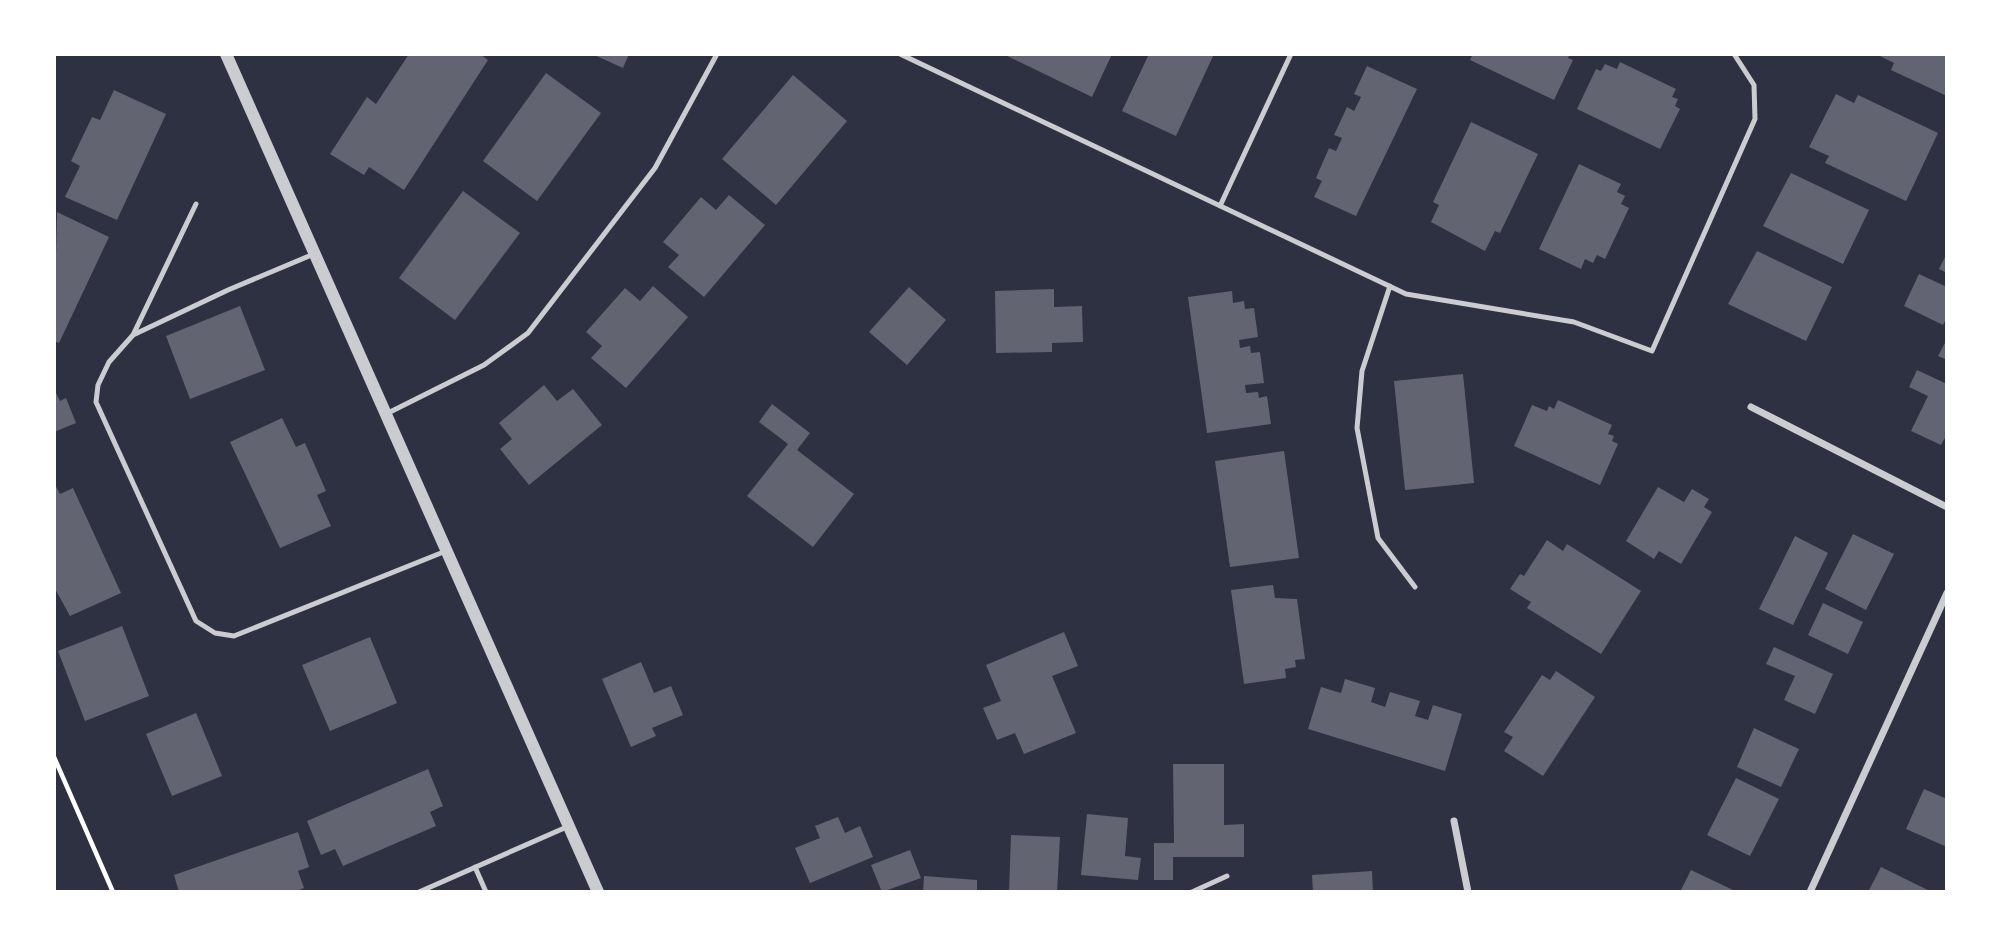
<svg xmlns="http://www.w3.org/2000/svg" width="2001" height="946" viewBox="0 0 2001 946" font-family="'Exo 2',sans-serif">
<rect width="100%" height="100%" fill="#2d3142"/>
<path fill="#626471" d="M 409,54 L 480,54 L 488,60 L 404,190 L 369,167 L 364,175 L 330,154 L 367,97 L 376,104 Z
M 592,54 L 629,54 L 623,68 Z
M 1003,54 L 1112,54 L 1092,97 Z
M 1149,54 L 1214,54 L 1176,136 L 1122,111 Z
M 1473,54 L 1570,54 L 1568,58 L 1573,60 L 1554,100 L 1470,60 Z
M 1876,54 L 1947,54 L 1947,96 L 1891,70 L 1894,63 Z
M 1620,62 L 1676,89 L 1672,97 L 1678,99 L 1675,106 L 1680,109 L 1660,149 L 1577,109 L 1596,69 L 1601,71 L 1605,64 L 1617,69 Z
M 1367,66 L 1417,89 L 1356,216 L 1314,197 L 1322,181 L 1316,178 L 1329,148 L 1336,151 L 1342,138 L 1334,135 L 1347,107 L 1354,111 L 1361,97 L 1354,94 Z
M 546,73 L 601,113 L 537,201 L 483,161 Z
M 793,75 L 847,121 L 776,205 L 722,159 Z
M 114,90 L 166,114 L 117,220 L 65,197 L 80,166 L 71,161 L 92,117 L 100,120 Z
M 1836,94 L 1854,103 L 1858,95 L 1938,133 L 1906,201 L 1825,163 L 1829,156 L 1809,147 Z
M 1471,122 L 1538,154 L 1500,233 L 1495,231 L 1485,251 L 1431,222 L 1439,205 L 1433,202 Z
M 1579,164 L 1621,184 L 1617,192 L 1625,196 L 1621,204 L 1629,208 L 1605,259 L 1597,255 L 1593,263 L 1585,259 L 1581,269 L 1539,249 Z
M 1791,173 L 1869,210 L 1843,264 L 1763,226 Z
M 463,191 L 520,233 L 455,320 L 399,278 Z
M 729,195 L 765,225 L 704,297 L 668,267 L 679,255 L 663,242 L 701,197 L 716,210 Z
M 57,212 L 109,237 L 59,343 L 54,341 Z
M 1757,251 L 1832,287 L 1806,341 L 1728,304 Z
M 1947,253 L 1947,273 L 1939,269 Z
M 1919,274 L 1947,287 L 1947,317 L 1943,325 L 1904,306 Z
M 653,286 L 688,317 L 626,388 L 591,358 L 602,346 L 586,332 L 625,288 L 640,301 Z
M 909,287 L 946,320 L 907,365 L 869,332 Z
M 1054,289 L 1054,307 L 1082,306 L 1083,342 L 1052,343 L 1052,352 L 996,353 L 995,291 Z
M 1232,291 L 1233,303 L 1244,301 L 1245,309 L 1254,308 L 1258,337 L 1239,340 L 1240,348 L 1250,346 L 1251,353 L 1260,352 L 1264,383 L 1245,385 L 1246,393 L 1258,392 L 1259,398 L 1267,396 L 1271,424 L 1207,433 L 1188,297 Z
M 240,306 L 265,370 L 190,399 L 166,336 Z
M 1947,339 L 1947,360 L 1938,356 Z
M 1917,370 L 1947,384 L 1947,434 L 1941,445 L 1911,431 L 1928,396 L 1909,387 Z
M 1463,374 L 1474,483 L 1405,490 L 1394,381 Z
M 544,385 L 557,401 L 573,389 L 602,425 L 529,485 L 500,449 L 512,439 L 499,423 Z
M 54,389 L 60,401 L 66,398 L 76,423 L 54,432 Z
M 1558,400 L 1612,425 L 1608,434 L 1614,436 L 1612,441 L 1618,444 L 1600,485 L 1514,446 L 1532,405 L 1547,411 L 1549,406 L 1554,409 Z
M 772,404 L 810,433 L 797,450 L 854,494 L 813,547 L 747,496 L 788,444 L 759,422 Z
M 282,418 L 296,447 L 305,443 L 326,491 L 317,495 L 331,526 L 280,548 L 230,442 Z
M 1284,451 L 1299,558 L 1230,567 L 1215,461 Z
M 54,483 L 60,494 L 73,488 L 121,593 L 70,616 L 54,587 Z
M 1658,487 L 1684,502 L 1692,489 L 1709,499 L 1704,507 L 1712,512 L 1681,564 L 1659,551 L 1654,559 L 1626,541 Z
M 1853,534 L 1894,554 L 1866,610 L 1825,589 Z
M 1795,536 L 1828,553 L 1793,625 L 1759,609 Z
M 1547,540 L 1563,551 L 1567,544 L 1641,591 L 1601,654 L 1527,608 L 1531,602 L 1510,589 L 1520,574 L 1524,576 Z
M 1273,585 L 1275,598 L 1297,599 L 1305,659 L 1295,660 L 1296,667 L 1285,669 L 1286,678 L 1244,684 L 1231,590 Z
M 1823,603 L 1863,622 L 1848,654 L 1808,635 Z
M 122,626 L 149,696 L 85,721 L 58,651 Z
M 1064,632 L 1078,666 L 1052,676 L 1076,733 L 1024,754 L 1015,733 L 997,740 L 983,708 L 1001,701 L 986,665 Z
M 370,637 L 397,703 L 330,731 L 302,665 Z
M 1774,647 L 1833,674 L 1815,714 L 1784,700 L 1795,676 L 1766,664 Z
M 641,662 L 654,693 L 671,686 L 683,715 L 652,728 L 656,736 L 631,747 L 602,679 Z
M 1556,671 L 1595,697 L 1543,776 L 1504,751 L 1513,737 L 1504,732 L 1542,675 L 1550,680 Z
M 1345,679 L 1375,688 L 1371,702 L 1385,707 L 1390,692 L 1420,701 L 1415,716 L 1428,720 L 1433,705 L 1462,714 L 1445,771 L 1308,729 L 1321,687 L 1341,693 Z
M 196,713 L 222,776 L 172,796 L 146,734 Z
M 1754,728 L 1799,749 L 1781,787 L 1737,767 Z
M 1173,764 L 1224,764 L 1224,825 L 1244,824 L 1244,857 L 1173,857 L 1173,880 L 1154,880 L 1154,843 L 1174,843 Z
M 428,769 L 443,806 L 430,812 L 436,826 L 343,866 L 335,849 L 321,855 L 307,821 Z
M 1736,778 L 1779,799 L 1750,856 L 1707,835 Z
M 1924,789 L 1947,799 L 1947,847 L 1906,829 Z
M 1087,814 L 1128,818 L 1125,856 L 1141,858 L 1138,880 L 1081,875 Z
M 838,817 L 845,833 L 860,826 L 873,857 L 810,883 L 795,848 L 820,838 L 815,826 Z
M 298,832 L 309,867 L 298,871 L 304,888 L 294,892 L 179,892 L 174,875 Z
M 1011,835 L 1060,837 L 1057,892 L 1009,892 Z
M 910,850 L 921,878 L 882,892 L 871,865 Z
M 1881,867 L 1932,892 L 1868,892 Z
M 1691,870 L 1733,890 L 1732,892 L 1680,892 Z
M 1372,871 L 1373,892 L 1313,892 L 1312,875 Z
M 924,876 L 977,880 L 977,892 L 923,892 Z"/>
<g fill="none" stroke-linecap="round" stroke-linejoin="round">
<path stroke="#fff" stroke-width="4.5" d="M 54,757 L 113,892"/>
<path stroke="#caccd0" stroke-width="5" d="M 900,54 L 1406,294 L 1574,322 L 1652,351 L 1755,119 L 1754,85 L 1734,54
M 1220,206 L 1291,54
M 314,254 L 228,290 L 133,335 L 109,362 L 98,385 L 96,402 L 196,621 L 215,633 L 234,636 L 446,551
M 1390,286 L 1362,371 L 1357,428 L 1378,538 L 1415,587
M 133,335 L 196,204
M 386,414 L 484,365 L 528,333 L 655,168 L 717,54
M 475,867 L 486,892
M 419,892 L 569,826
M 1192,892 L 1227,876"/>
<path stroke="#caccd0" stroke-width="7" d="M 1751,407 L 1947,507
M 1454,821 L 1468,892
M 1810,892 L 1947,593"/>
<path stroke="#caccd0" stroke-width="12" d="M 226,54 L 598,892"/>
</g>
<rect width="2001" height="946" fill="none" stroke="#ffffff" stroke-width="112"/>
</svg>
